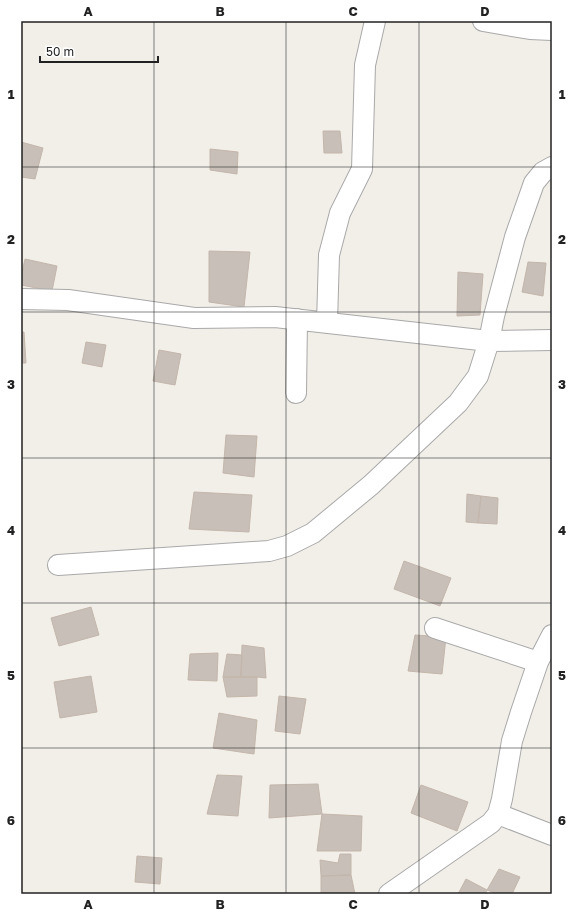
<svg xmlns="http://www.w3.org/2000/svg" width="573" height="915" viewBox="0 0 573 915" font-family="'Golos Text',sans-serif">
<rect width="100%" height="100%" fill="#f2efe9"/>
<path fill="#c7bfb8" stroke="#c4b6ab" d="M 323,131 L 340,131 L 342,153 L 324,153 Z
M 21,142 L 43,148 L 35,179 L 21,177 Z
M 210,149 L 238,152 L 237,174 L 210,170 Z
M 209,251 L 250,252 L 244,307 L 209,302 Z
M 25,259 L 57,266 L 52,291 L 21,285 L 21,277 Z
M 528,262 L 546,263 L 543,296 L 522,292 Z
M 458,272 L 483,274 L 480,315 L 457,316 Z
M 21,332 L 24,332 L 26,363 L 21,363 Z
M 86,342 L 106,345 L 102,367 L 82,363 Z
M 159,350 L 181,354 L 175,385 L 153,381 Z
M 226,435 L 257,436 L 254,477 L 223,473 Z
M 194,492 L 252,495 L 249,532 L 189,529 Z
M 467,494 L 481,496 L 478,523 L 466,522 Z
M 481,496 L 498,498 L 497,524 L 478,523 Z
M 404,561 L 451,578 L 440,606 L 394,589 Z
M 91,607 L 99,635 L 59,646 L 51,618 Z
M 415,635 L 446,637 L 442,674 L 408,671 Z
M 242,645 L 264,648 L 266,678 L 257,677 L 241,677 Z
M 218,653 L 217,681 L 188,680 L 190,654 Z
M 227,654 L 242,655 L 241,677 L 223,677 Z
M 91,676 L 97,712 L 60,718 L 54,682 Z
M 223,677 L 257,677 L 257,696 L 227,697 Z
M 279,696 L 306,699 L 300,734 L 275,731 Z
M 219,713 L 257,720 L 254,754 L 213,748 Z
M 217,775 L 242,776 L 238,816 L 207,814 Z
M 318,784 L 322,814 L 269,818 L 270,785 Z
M 421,785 L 468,802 L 457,831 L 411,813 Z
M 322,814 L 362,816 L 361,851 L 317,851 Z
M 340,854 L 351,854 L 351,875 L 321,876 L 320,860 L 338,863 Z
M 137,856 L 162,858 L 160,884 L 135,882 Z
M 499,869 L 520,877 L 512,894 L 498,894 L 487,890 Z
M 351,875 L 355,894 L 321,894 L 321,876 Z
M 466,879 L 487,890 L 485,894 L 458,894 Z"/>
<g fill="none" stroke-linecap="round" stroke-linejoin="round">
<defs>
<path id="minor" d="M 483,21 L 530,29 L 552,30
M 21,299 L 68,300 L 194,318 L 275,317 L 489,341 L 552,340
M 327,323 L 329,255 L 340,213 L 362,169 L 365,65 L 375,21
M 296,393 L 297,319
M 58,565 L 269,551 L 287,546 L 313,533 L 371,485 L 458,403 L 478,376 L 489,341 L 494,316 L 515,237 L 534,183 L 543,172 L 552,167
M 435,628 L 538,662
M 498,814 L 552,835
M 389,894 L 491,823 L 498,814 L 502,799 L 512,741 L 521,712 L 538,662 L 552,635"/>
</defs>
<use href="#minor" stroke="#a9a9a9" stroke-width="22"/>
<use href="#minor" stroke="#fff" stroke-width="20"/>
</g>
<path fill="none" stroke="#222" stroke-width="1" stroke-opacity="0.55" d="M 154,21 L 154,894M 286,21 L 286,894M 419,21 L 419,894M 21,167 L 552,167M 21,312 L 552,312M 21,458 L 552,458M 21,603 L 552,603M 21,748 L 552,748"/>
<rect width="573" height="915" fill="none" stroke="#ffffff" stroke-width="44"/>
<path d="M40 56v6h118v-6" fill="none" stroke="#222222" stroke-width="2"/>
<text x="46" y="56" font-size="12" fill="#222222" stroke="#ffffff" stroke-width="3" paint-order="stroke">50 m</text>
<rect x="22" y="22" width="529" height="871" fill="none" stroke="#222" stroke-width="1.5"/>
<g font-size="13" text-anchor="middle" font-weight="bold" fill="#222">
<text x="88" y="16">A</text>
<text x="220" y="16">B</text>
<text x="353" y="16">C</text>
<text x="485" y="16">D</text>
<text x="11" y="99">1</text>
<text x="562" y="99">1</text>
<text x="11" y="244">2</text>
<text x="562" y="244">2</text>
<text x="11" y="389">3</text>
<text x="562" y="389">3</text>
<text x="11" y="535">4</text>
<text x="562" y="535">4</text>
<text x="11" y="680">5</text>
<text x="562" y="680">5</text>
<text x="11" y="825">6</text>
<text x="562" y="825">6</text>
<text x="88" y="909">A</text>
<text x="220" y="909">B</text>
<text x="353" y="909">C</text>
<text x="485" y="909">D</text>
</g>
</svg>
